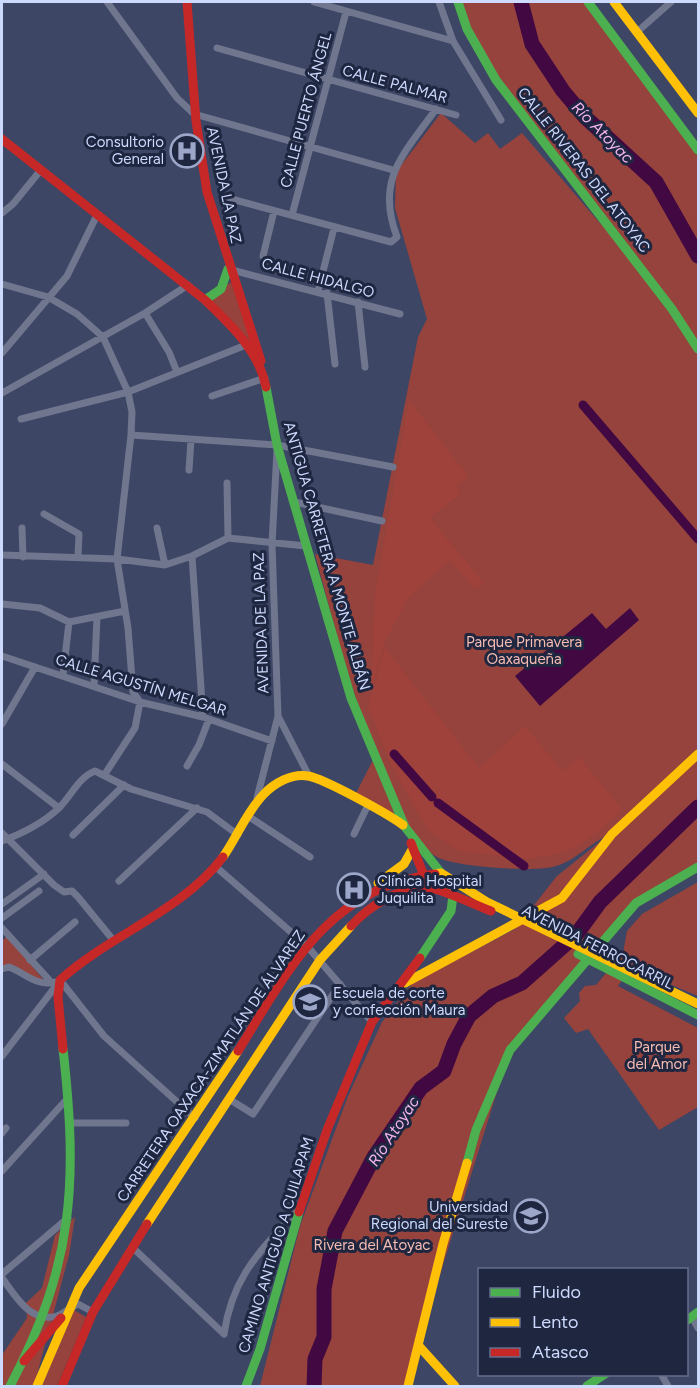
<svg xmlns="http://www.w3.org/2000/svg" width="700" height="1388" viewBox="0 0 700 1388" font-family="Figtree,sans-serif">
<rect width="100%" height="100%" fill="#3d4665"/>
<path fill="#95433c" d="M 458,2 L 591,2 L 698,150 L 698,353 L 695,349 L 698,355 L 698,748 L 629,817 L 698,757 L 698,864 L 643,898 L 510,1050 L 418,1345 L 408,1386 L 260,1386 L 300,1226 L 348,1096 L 382,1022 L 413,983 L 515,929 L 557,876 L 607,836 C 588,844 574,863 552,867 C 532,872 452,867 435,856 C 383,822 332,617 315,554 L 373,565 L 418,337 L 427,319 L 395,208 L 396,172 L 441,113 L 475,143 L 488,133 L 500,149 L 522,133 L 605,229 L 496,80 Z
M 231,282 L 255,350 L 203,302 Z
M 373,760 L 396,814 L 354,797 Z
M 698,882 L 698,996 L 662,981 L 642,965 L 634,963 L 618,986 L 698,1028 L 698,1107 L 659,1130 L 588,1029 L 576,1033 L 564,1018 L 580,1001 L 579,993 L 585,986 L 596,985 L 623,953 L 627,931 L 642,914 Z
M 7,936 L 47,984 L 2,967 L 2,941 Z
M 75,1217 L 69,1255 L 34,1386 L 2,1386 L 2,1355 L 27,1318 L 26,1303 L 42,1288 L 55,1235 Z
M 74,1310 L 86,1317 L 57,1386 L 42,1386 Z"/>
<path fill="#9f423b" d="M 409,400 L 468,476 L 456,486 L 461,493 L 430,518 L 483,582 L 475,589 L 450,560 L 409,597 L 386,639 L 371,691 L 375,595 Z
M 385,648 L 479,768 L 525,726 L 563,771 L 579,757 L 622,809 L 612,820 L 578,847 L 557,854 L 526,859 L 460,851 L 428,830 L 393,769 L 368,707 Z"/>
<path fill="#410842" d="M 630,608 L 639,620 L 540,706 L 515,676 L 592,613 L 606,629 Z"/>
<g fill="none" stroke-linecap="round" stroke-linejoin="round">
<path stroke="#410842" stroke-width="9" d="M 583,405 L 698,539
M 394,754 L 432,797
M 438,803 L 524,866"/>
<path stroke="#410842" stroke-width="15" d="M 521,2 L 532,44 L 563,91 L 585,117 L 656,182 L 698,256
M 314,1386 L 315,1359 L 324,1337 L 324,1289 L 335,1231 L 374,1157 L 421,1088 L 444,1071 L 454,1044 L 469,1016 L 493,996 L 522,983 L 576,935 L 600,902 L 698,807"/>
<path stroke="#6f768d" stroke-width="7" d="M 107,2 L 177,98 L 194,114 L 393,170
M 314,2 L 453,41
M 439,2 L 453,41 L 501,120
M 637,32 L 671,2
M 217,48 L 456,115
M 224,197 L 391,242 L 397,237 C 375,179 404,154 436,109
M 2,213 L 13,204 L 40,171
M 292,215 L 346,12
M 263,256 L 274,211
M 228,269 L 400,314
M 2,284 L 48,297 L 77,314 L 103,337 L 128,392 L 132,412 L 131,435 L 117,559 L 128,628 L 133,692 L 140,702 L 135,728 L 105,774
M 318,291 L 334,228
M 327,293 L 335,364
M 358,302 L 365,367
M 145,313 L 169,352 L 177,372
M 2,353 L 67,276 L 97,215
M 2,393 L 145,313 L 188,285
M 212,396 L 265,378
M 21,419 L 128,392 L 246,345
M 131,435 L 277,445 L 393,467
M 189,470 L 191,440
M 227,483 L 228,538
M 294,502 L 382,521
M 44,514 L 79,534 L 78,557
M 22,528 L 23,557
M 157,528 L 165,565
M 2,555 L 117,559 L 165,565 L 192,556 L 228,538 L 306,546
M 192,556 L 203,717
M 2,604 L 40,608 L 69,622 L 125,611
M 2,656 L 140,702 L 203,717 L 272,741
M 63,675 L 69,622
M 94,685 L 97,617
M 278,716 L 309,776
M 2,724 L 35,667
M 2,764 L 59,808
M 187,766 L 199,745 L 209,719
M 257,798 L 278,716 L 272,544 L 277,450
M 248,816 L 310,857
M 2,833 L 54,885 L 64,892 L 72,891 L 78,897 L 114,941
M 354,834 L 368,805
M 73,835 L 124,785
M 2,841 C 21,834 43,823 59,808 C 71,796 79,777 95,771 L 131,789 L 207,812 L 238,835
M 216,867 L 307,946 L 372,1022
M 119,881 L 197,808
M 2,904 L 44,874
M 2,918 L 39,891
M 2,928 L 52,983
M 30,960 L 75,922
M 2,969 L 9,967 C 25,973 37,987 55,982
M 60,980 L 104,1036 L 195,1118
M 2,1056 L 59,982
M 229,1099 L 253,1114 L 340,984
M 69,1123 L 126,1123
M 2,1133 L 6,1128
M 2,1171 L 67,1099
M 132,1247 L 224,1334
M 2,1274 L 68,1218
M 2,1278 C 15,1295 30,1324 57,1316 C 64,1313 70,1308 78,1304 L 93,1312
M 692,1317 L 698,1328
M 224,1334 C 233,1274 261,1251 299,1208
M 661,1374 L 668,1386"/>
<path stroke="#4caf50" stroke-width="9" d="M 458,2 L 467,29 L 496,80 L 672,309 L 698,349
M 588,2 L 698,150
M 205,300 L 221,289 L 228,269
M 266,387 L 277,445 L 351,698 L 405,827 L 441,873 L 453,895 L 451,911 L 420,958
M 578,954 L 698,1015
M 467,1163 L 476,1130 L 510,1050 L 636,903 L 698,867
M 686,1321 L 698,1312
M 10,1386 C 74,1265 78,1182 63,1049
M 246,1386 L 260,1349 L 299,1212
M 587,1386 L 605,1374"/>
<path stroke="#ffc107" stroke-width="9" d="M 614,2 L 698,113
M 223,857 C 237,837 246,813 263,795 C 274,783 292,773 308,776 C 325,779 388,814 403,825
M 435,874 L 441,873 L 487,902 L 698,1004
M 378,883 L 404,864 L 413,848
M 405,983 L 562,898 L 612,834 L 698,754
M 147,1224 L 320,960 L 351,926
M 418,1345 L 455,1386
M 37,1386 L 79,1288 L 238,1051
M 408,1386 L 443,1244 L 467,1163"/>
<path stroke="#c62828" stroke-width="9" d="M 187,2 L 196,121 L 207,192 L 261,361
M 2,139 L 205,300 C 231,325 259,351 266,387
M 411,843 L 429,888
M 351,926 C 368,907 401,885 429,888 C 446,890 474,905 491,911
M 63,1049 L 58,997 L 60,980 C 111,934 181,912 223,857
M 238,1051 C 289,969 329,887 435,874
M 299,1212 L 327,1130 L 372,1022 L 420,958
M 24,1361 L 61,1318
M 62,1386 L 93,1312 L 147,1224"/>
</g>
<defs>
<symbol id="hospital-ring" viewBox="-11 -11 22 22"><circle r="9.5" fill="#1e2640" stroke="#9ba6c8" stroke-width="1.5"/><path d="M-5-5h3v3.5h4V-5h3V5h-3V1.5h-4V5h-3Z" fill="#9ba6c8"/></symbol>
<symbol id="university-ring" viewBox="-11 -11 22 22"><circle r="9.5" fill="#1e2640" stroke="#9ba6c8" stroke-width="1.5"/><path d="M0-5L7-2L0 1L-7-2ZM-4 1L0 2.5L4 1V4Q0 6-4 4Z" fill="#9ba6c8"/></symbol>
</defs>
<g fill-rule="evenodd">
<use href="#hospital-ring" x="168" y="132" width="38" height="38"/>
<use href="#hospital-ring" x="335" y="871" width="38" height="38"/>
<use href="#university-ring" x="291" y="983" width="38" height="38"/>
<use href="#university-ring" x="512" y="1197" width="38" height="38"/>
</g>
<g text-anchor="middle" stroke-width="6" stroke-linejoin="round" paint-order="stroke">
<g font-size="15" fill="#cddafd" stroke="#1e2640">
<text transform="translate(395 84) rotate(15)" y="5">CALLE PALMAR</text>
<text transform="translate(306 110) rotate(-75)" y="5">CALLE PUERTO ÁNGEL</text>
<text transform="translate(584 170) rotate(52)" y="5">CALLE RIVERAS DEL ATOYAC</text>
<text transform="translate(224 185) rotate(78)" y="5">AVENIDA LA PAZ</text>
<text transform="translate(318 278) rotate(15)" y="5">CALLE HIDALGO</text>
<text transform="translate(327 556) rotate(74)" y="5">ANTIGUA CARRETERA A MONTE ALBÁN</text>
<text transform="translate(261 623) rotate(-92)" y="5">AVENIDA DE LA PAZ</text>
<text transform="translate(141 685) rotate(17)" y="5">CALLE AGUSTÍN MELGAR</text>
<text transform="translate(598 947) rotate(27)" y="5">AVENIDA FERROCARRIL</text>
<text transform="translate(211 1066) rotate(-56)" y="5">CARRETERA OAXACA-ZIMATLÁN DE ÁLVAREZ</text>
<text transform="translate(276 1245) rotate(-73)" y="5">CAMINO ANTIGUO A CUILAPAM</text>
</g>
<g font-size="15" fill="#cddafd" stroke="#1e2640" text-anchor="end">
<text x="164" y="147">Consultorio<tspan x="164" dy="17">General</tspan></text>
<text x="377" y="886" text-anchor="start">Clínica Hospital<tspan x="377" dy="17">Juquilita</tspan></text>
<text x="333" y="998" text-anchor="start">Escuela de corte<tspan x="333" dy="17">y confección Maura</tspan></text>
<text x="508" y="1212">Universidad<tspan x="508" dy="17">Regional del Sureste</tspan></text>
</g>
<g font-size="15" fill="#f6bbb1" stroke="#1e2640">
<text x="524" y="647">Parque Primavera<tspan x="524" dy="17">Oaxaqueña</tspan></text>
<text x="657" y="1052">Parque<tspan x="657" dy="17">del Amor</tspan></text>
<text x="372" y="1250">Rivera del Atoyac</text>
</g>
<g font-size="16" font-style="italic" fill="#f4b4ee" stroke="#1e2640">
<text transform="translate(603 132) rotate(45)" y="6">Río Atoyac</text>
<text transform="translate(393 1131) rotate(-57)" y="6">Río Atoyac</text>
</g>
</g>
<rect width="700" height="1388" fill="none" stroke="#cddafd" stroke-width="6"/>
<rect x="478" y="1268" width="210" height="108" fill="#1e2640" stroke="#646e8c" stroke-width="1.5"/>
<rect x="490" y="1288" width="30" height="9" fill="#4caf50" stroke="#646e8c" stroke-width="1.5"/>
<text x="532" y="1298" font-size="18" fill="#cddafd">Fluido</text>
<rect x="490" y="1318" width="30" height="9" fill="#ffc107" stroke="#646e8c" stroke-width="1.5"/>
<text x="532" y="1328" font-size="18" fill="#cddafd">Lento</text>
<rect x="490" y="1348" width="30" height="9" fill="#c62828" stroke="#646e8c" stroke-width="1.5"/>
<text x="532" y="1358" font-size="18" fill="#cddafd">Atasco</text>
</svg>
